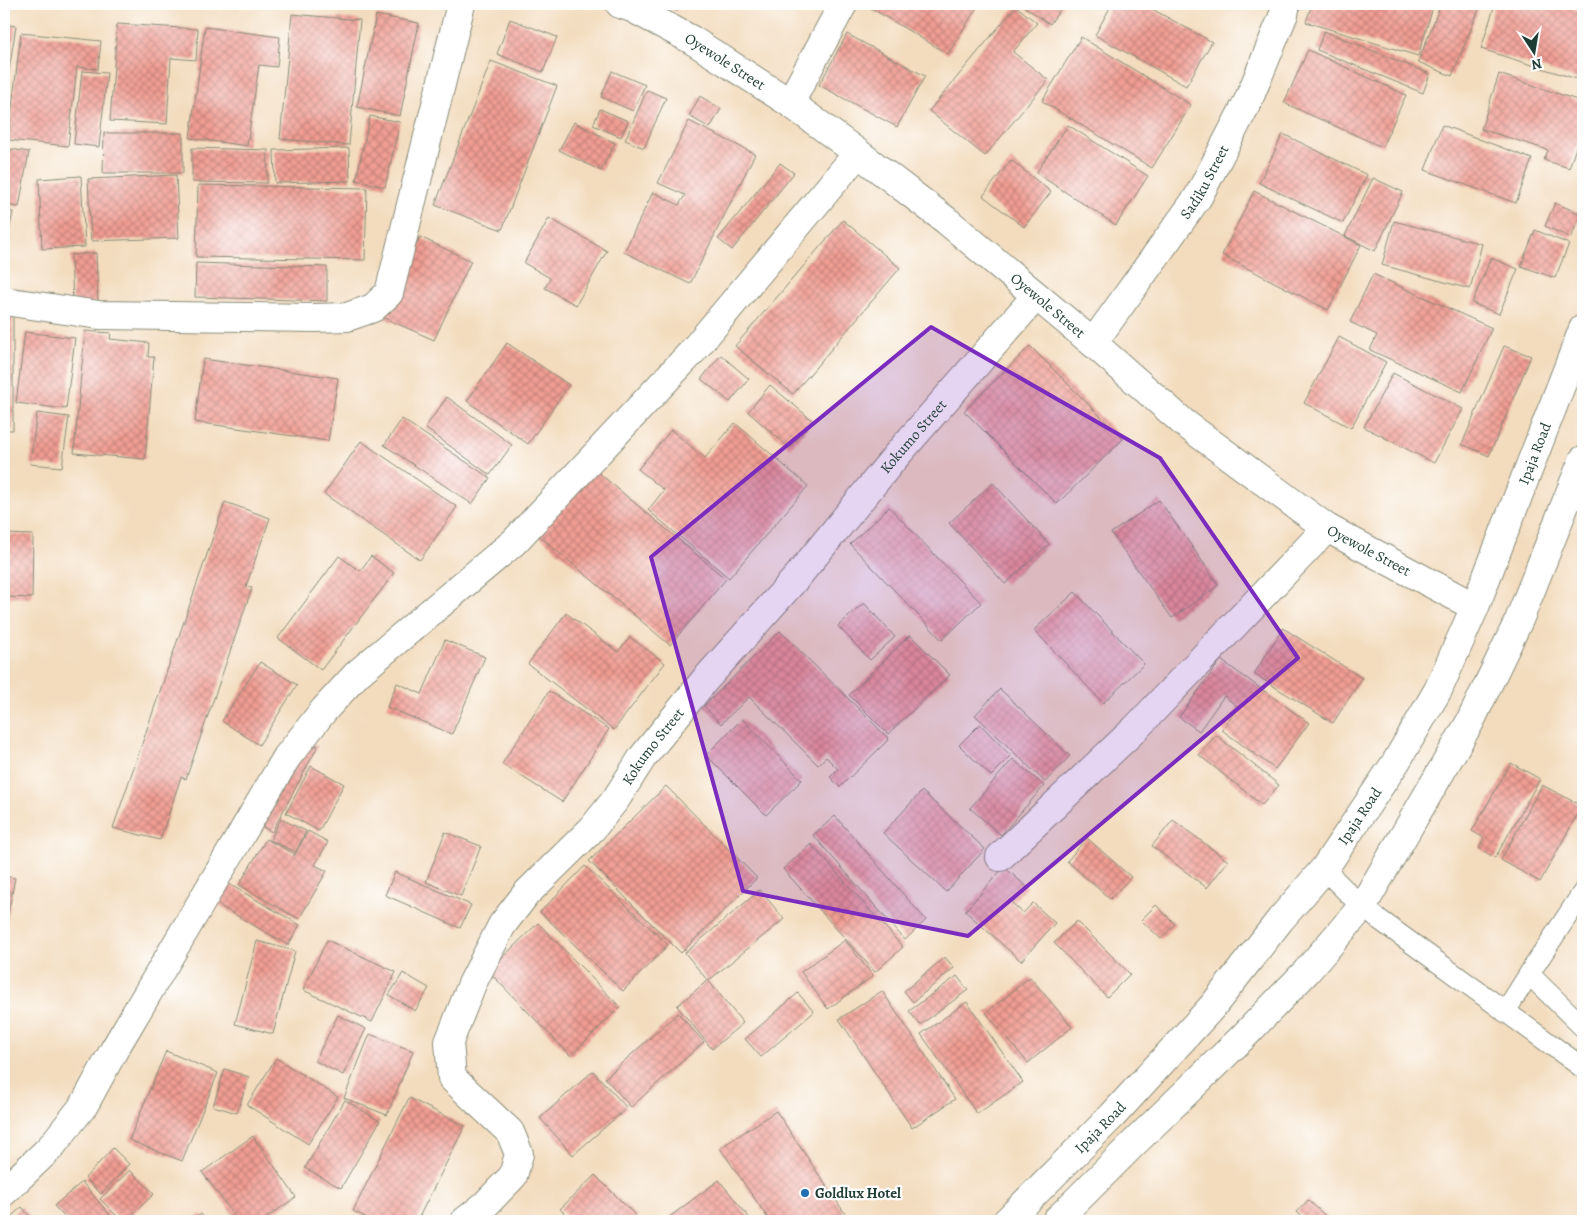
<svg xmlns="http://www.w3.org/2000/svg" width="1587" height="1225" viewBox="0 0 1587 1225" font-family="Alegreya,serif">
<defs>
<pattern id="building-cross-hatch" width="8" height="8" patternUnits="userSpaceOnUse" patternTransform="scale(1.25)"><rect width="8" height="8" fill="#f19d93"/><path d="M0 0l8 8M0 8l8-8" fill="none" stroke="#c38179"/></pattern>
</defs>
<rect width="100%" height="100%" fill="#fff"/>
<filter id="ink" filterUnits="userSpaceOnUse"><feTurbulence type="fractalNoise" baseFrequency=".02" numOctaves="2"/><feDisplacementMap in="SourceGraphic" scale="10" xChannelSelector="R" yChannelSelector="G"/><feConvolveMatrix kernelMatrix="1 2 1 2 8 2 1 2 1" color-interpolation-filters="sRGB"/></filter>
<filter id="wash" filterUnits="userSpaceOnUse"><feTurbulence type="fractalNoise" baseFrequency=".0096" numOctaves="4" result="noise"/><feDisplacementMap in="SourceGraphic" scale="20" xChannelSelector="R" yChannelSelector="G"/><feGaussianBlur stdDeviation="1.12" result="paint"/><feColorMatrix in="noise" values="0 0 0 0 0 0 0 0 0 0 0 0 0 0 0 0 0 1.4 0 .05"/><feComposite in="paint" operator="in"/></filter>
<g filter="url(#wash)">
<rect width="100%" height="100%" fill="#f3dcbe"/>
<g id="blocks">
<path fill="url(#building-cross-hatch)" d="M 660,4 L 680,4 L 677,11 Z
M 864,4 L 979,4 L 948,54 Z
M 1020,4 L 1064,4 L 1050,24 Z
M 1112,4 L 1143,4 L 1212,42 L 1186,86 L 1095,35 Z
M 1312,4 L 1434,4 L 1418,56 L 1306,22 Z
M 1441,4 L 1481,4 L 1452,76 L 1418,62 Z
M 1495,4 L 1561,4 L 1583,11 L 1583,81 L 1481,49 Z
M 1016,6 L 1037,23 L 1013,52 L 1048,80 L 985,156 L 929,111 Z
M 292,14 L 360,20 L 349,145 L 280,139 Z
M 376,15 L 419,23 L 400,116 L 357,107 Z
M 510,19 L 557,37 L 543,72 L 497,54 Z
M 4,24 L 16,26 L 5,96 L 4,96 Z
M 117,24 L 198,29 L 196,60 L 171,58 L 167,124 L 110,121 Z
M 205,27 L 280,37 L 277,67 L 259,65 L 247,146 L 190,138 Z
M 1324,31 L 1430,74 L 1423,93 L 1317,50 Z
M 21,33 L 101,41 L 98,69 L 77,67 L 68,146 L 8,140 Z
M 847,34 L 925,76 L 897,127 L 819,85 Z
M 1081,37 L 1191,105 L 1152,168 L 1042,101 Z
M 1308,50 L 1406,95 L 1382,147 L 1284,103 Z
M 491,61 L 557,86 L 502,230 L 435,205 Z
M 82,71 L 107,73 L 99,147 L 74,144 Z
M 612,71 L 645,85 L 633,111 L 601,97 Z
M 1499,74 L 1583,102 L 1583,127 L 1569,168 L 1544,160 L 1548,150 L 1481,129 Z
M 647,90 L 666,98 L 644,148 L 625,140 Z
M 700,96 L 721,109 L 710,128 L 689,116 Z
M 600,109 L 628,121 L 621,137 L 593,125 Z
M 370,116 L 400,122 L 385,187 L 356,180 Z
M 689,121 L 755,154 L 690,284 L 624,252 L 653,192 L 679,205 L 685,195 L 658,183 Z
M 574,122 L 615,143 L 601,171 L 559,150 Z
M 1068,125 L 1148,176 L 1116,225 L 1036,173 Z
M 1442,125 L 1532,159 L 1516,203 L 1425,170 Z
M 104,133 L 183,133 L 183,173 L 103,173 Z
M 1283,134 L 1367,175 L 1343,223 L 1259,183 Z
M 4,148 L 29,152 L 19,207 L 4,205 Z
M 192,148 L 268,150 L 267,183 L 192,182 Z
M 349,148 L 350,181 L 275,183 L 274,150 Z
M 1011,160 L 1051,192 L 1024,227 L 983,196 Z
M 780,163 L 794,173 L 732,250 L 718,239 Z
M 176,175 L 179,238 L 91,241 L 88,179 Z
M 81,176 L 85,247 L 42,249 L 39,179 Z
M 1373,178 L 1403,192 L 1375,251 L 1345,236 Z
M 198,185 L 367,188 L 365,260 L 196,257 Z
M 1254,191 L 1361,245 L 1328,310 L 1222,255 Z
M 1555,203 L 1581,214 L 1571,238 L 1545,226 Z
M 4,210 L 13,212 L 6,247 L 4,247 Z
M 549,218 L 607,251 L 576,305 L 545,288 L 550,278 L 524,263 Z
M 843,220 L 900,268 L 793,394 L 735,346 Z
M 1394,221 L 1482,244 L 1470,289 L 1382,265 Z
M 1535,230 L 1569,244 L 1555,278 L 1521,266 Z
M 420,237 L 471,261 L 434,340 L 382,317 Z
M 96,253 L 98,302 L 73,304 L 71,255 Z
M 1491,258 L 1518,269 L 1499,314 L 1472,303 Z
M 196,263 L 327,267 L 327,301 L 195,297 Z
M 1373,274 L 1492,328 L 1462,392 L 1370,350 L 1377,335 L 1350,322 Z
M 4,310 L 13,310 L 13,430 L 4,430 Z
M 85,331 L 111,333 L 110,339 L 149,343 L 148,357 L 154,357 L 145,459 L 74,453 Z
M 25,332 L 75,338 L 66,409 L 16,403 Z
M 1339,337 L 1386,362 L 1351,428 L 1304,403 Z
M 507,343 L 569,385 L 528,444 L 467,401 Z
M 1030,346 L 1123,439 L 1057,504 L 964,411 Z
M 1504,346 L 1531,356 L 1489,456 L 1462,444 Z
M 721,355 L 749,379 L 730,402 L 701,379 Z
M 203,359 L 338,378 L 328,441 L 195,422 Z
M 1393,373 L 1463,409 L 1434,463 L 1364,427 Z
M 770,385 L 813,421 L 790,448 L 748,412 Z
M 447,397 L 512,445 L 490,475 L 425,428 Z
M 37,413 L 69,417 L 62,467 L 30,464 Z
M 402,419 L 490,478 L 472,504 L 384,445 Z
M 735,423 L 808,486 L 729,578 L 648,510 L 664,490 L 638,469 L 671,430 L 705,458 Z
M 361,441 L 457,507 L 420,560 L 324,494 Z
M 588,464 L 726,579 L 670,645 L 532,530 Z
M 993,483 L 1049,544 L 1005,584 L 949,523 Z
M 1159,500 L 1219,585 L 1172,618 L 1111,533 Z
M 225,502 L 270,518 L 246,586 L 252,588 L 186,779 L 181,777 L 160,840 L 113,828 Z
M 889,507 L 981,603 L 942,640 L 850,544 Z
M 4,534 L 33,535 L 32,598 L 4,597 Z
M 339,556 L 360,571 L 371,556 L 394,573 L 321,670 L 278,638 Z
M 1075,592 L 1144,664 L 1103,703 L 1034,630 Z
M 864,603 L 895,637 L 870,660 L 838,626 Z
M 566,613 L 618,652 L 630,637 L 665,663 L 614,730 L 528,664 Z
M 1283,628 L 1362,678 L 1333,723 L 1254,674 Z
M 780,631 L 889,739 L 840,787 L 830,777 L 838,769 L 826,757 L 818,765 L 749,697 L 721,724 L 704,706 Z
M 910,635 L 950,675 L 888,734 L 849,695 Z
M 445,640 L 485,657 L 452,734 L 387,707 L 397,683 L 422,694 Z
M 1221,660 L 1309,723 L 1275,769 L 1222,730 L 1238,707 L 1224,696 L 1199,731 L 1179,717 Z
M 260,662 L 297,685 L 259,745 L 222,721 Z
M 1000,689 L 1070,756 L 1045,782 L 975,715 Z
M 549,691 L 609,729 L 562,802 L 502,764 Z
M 742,719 L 802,780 L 766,815 L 706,755 Z
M 980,724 L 1011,756 L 991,776 L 959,745 Z
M 1216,735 L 1279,785 L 1262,805 L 1199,755 Z
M 304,740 L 318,746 L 272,832 L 259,825 Z
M 1013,759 L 1044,786 L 1001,835 L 970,808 Z
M 1511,763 L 1540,779 L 1495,858 L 1479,848 L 1484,838 L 1472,831 Z
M 311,766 L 344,784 L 319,831 L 286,813 Z
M 1542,785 L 1582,806 L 1540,882 L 1501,860 Z
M 666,786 L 757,878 L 681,953 L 589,861 Z
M 922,791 L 985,849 L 946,892 L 883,833 Z
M 835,816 L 926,920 L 905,940 L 813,835 Z
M 281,819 L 306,831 L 296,852 L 270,840 Z
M 1173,820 L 1228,861 L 1207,888 L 1152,846 Z
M 308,831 L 328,842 L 315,865 L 327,871 L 299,919 L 239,885 L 266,839 L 295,854 L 294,856 Z
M 445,832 L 481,846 L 461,896 L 426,882 Z
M 1087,838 L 1131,877 L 1110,899 L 1067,861 Z
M 811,844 L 903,947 L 875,972 L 783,869 Z
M 585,866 L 668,945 L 623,991 L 540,912 Z
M 1004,867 L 1027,887 L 1012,903 L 1023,913 L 1033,903 L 1055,923 L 1021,961 L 965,911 Z
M 395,872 L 471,905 L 460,928 L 385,895 Z
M 4,876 L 15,878 L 5,930 L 4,930 Z
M 227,883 L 300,925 L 288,945 L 215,903 Z
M 760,890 L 784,919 L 708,981 L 685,953 Z
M 1156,905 L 1175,924 L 1161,939 L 1141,920 Z
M 1077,921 L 1130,974 L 1107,997 L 1054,943 Z
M 538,923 L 620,1007 L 571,1056 L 488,971 Z
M 327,940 L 396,972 L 372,1022 L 303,990 Z
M 845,940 L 873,976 L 828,1009 L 801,972 Z
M 257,941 L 295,951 L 273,1034 L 235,1024 Z
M 945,957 L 954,968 L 913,1002 L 904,991 Z
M 403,973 L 429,988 L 415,1011 L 389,995 Z
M 957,976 L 968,990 L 920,1025 L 909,1011 Z
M 1030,977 L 1072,1027 L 1028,1063 L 986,1013 Z
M 708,980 L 743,1023 L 712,1049 L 677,1006 Z
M 882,991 L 955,1099 L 912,1128 L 839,1019 Z
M 798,993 L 814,1012 L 761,1057 L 745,1039 Z
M 967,1002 L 1023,1082 L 977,1114 L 921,1034 Z
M 678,1013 L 704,1042 L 631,1107 L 605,1078 Z
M 338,1015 L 366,1029 L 343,1075 L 315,1061 Z
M 370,1034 L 413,1051 L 387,1115 L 344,1098 Z
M 166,1051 L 218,1073 L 182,1161 L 129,1140 Z
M 276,1058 L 338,1097 L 308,1144 L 247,1105 Z
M 225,1069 L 249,1077 L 237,1113 L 213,1106 Z
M 593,1071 L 627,1108 L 573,1155 L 540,1118 Z
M 409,1098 L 465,1126 L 417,1221 L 373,1221 L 353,1211 Z
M 345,1100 L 380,1121 L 341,1188 L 305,1168 Z
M 776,1111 L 850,1221 L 770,1221 L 720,1148 Z
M 253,1136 L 296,1197 L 262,1221 L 238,1221 L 202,1172 Z
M 113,1148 L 129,1164 L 101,1194 L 85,1178 Z
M 130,1170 L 154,1194 L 125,1221 L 122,1221 L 100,1199 Z
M 595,1175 L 637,1217 L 633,1221 L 572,1221 L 560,1209 Z
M 719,1180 L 752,1221 L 664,1221 Z
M 82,1182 L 115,1221 L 68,1221 L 54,1206 Z
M 1308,1200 L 1331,1221 L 1307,1221 L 1297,1212 Z
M 22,1207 L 34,1221 L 6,1221 Z
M 201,1214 L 207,1221 L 191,1221 Z"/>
</g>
</g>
<g filter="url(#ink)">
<use href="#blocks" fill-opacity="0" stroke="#898c79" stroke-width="1"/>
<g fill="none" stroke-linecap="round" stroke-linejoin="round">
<defs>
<path id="service" d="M 1324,869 L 1362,907 L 1583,1068
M 1529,974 L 1583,892
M 1505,1012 L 1529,974 L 1583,1027"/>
<g id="minor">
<path id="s1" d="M 620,4 L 632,8 L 692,40 L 790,103 L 858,153 L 947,221 L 1093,343 L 1184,423 L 1327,528 L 1475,607"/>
<path d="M 790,103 L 843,4"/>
<path d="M 4,301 L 99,315 L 315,318 L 347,317 L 373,308 L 389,293 L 461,4"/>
<path id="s2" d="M 1093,343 L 1198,197 L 1248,101 L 1284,14 L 1286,4"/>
<path d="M 1000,857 L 1135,729 L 1327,528"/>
<path d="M 4,1192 L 50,1148 L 84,1105 L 114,1050 L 287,757 L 324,710 L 357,674 L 514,542 L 692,352 L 858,153"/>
<path id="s3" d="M 465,1221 L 485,1205 L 513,1176 L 519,1154 L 510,1132 L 452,1078 L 449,1042 L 472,984 L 502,925 L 526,894 L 592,829 L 616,799 L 642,758 L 704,681 L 797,577 L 896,456 L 1036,296"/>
</g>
<g id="secondary">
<path id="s4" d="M 1007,1221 L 1113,1115 L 1212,1007 L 1280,920 L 1324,869 L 1396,762 L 1438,690 L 1475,607 L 1583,329"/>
<path d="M 1056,1221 L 1133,1144 L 1242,1038 L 1306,972 L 1362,907 L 1470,722 L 1519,620 L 1583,460"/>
</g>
</defs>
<use href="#service" stroke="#898c79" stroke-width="22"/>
<use href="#minor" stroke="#898c79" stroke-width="30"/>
<use href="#secondary" stroke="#898c79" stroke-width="30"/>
<use href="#service" stroke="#fff" stroke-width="20"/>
<use href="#minor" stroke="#fff" stroke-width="28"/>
<use href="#secondary" stroke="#fff" stroke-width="28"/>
</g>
</g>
<path fill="#7b2cbf" fill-opacity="0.2" stroke="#7b2cbf" stroke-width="4" stroke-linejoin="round" d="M 931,327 L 1160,458 L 1298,658 L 968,936 L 743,891 L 651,557 Z"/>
<circle fill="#1f6fb2" stroke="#fff" stroke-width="2" cx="805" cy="1193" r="5"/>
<g text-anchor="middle" stroke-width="4.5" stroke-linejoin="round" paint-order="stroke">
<g font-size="15" fill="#1f3d34" stroke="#fff">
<text dy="5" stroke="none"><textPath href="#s1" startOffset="120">Oyewole Street</textPath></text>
<text dy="5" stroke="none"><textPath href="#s2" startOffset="196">Sadiku Street</textPath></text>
<text dy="5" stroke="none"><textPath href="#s1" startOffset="525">Oyewole Street</textPath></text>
<text dy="5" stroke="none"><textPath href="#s3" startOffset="996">Kokumo Street</textPath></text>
<text dy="5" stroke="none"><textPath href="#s4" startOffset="942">Ipaja Road</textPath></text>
<text dy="5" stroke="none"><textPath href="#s1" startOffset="930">Oyewole Street</textPath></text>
<text dy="5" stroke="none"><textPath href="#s3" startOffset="591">Kokumo Street</textPath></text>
<text dy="5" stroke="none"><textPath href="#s4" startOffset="538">Ipaja Road</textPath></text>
<text dy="5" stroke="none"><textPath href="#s4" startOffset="132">Ipaja Road</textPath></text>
</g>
<g font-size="15" font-weight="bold" fill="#1f3d34" stroke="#fff" text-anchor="start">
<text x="815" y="1198">Goldlux Hotel</text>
</g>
</g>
<rect width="1587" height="1225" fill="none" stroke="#fff" stroke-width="20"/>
<g transform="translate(1534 52) rotate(168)" stroke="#ffffff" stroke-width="4" paint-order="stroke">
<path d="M0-4L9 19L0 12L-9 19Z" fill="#1f3d34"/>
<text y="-8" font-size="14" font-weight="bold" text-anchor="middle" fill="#1f3d34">N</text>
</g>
</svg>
